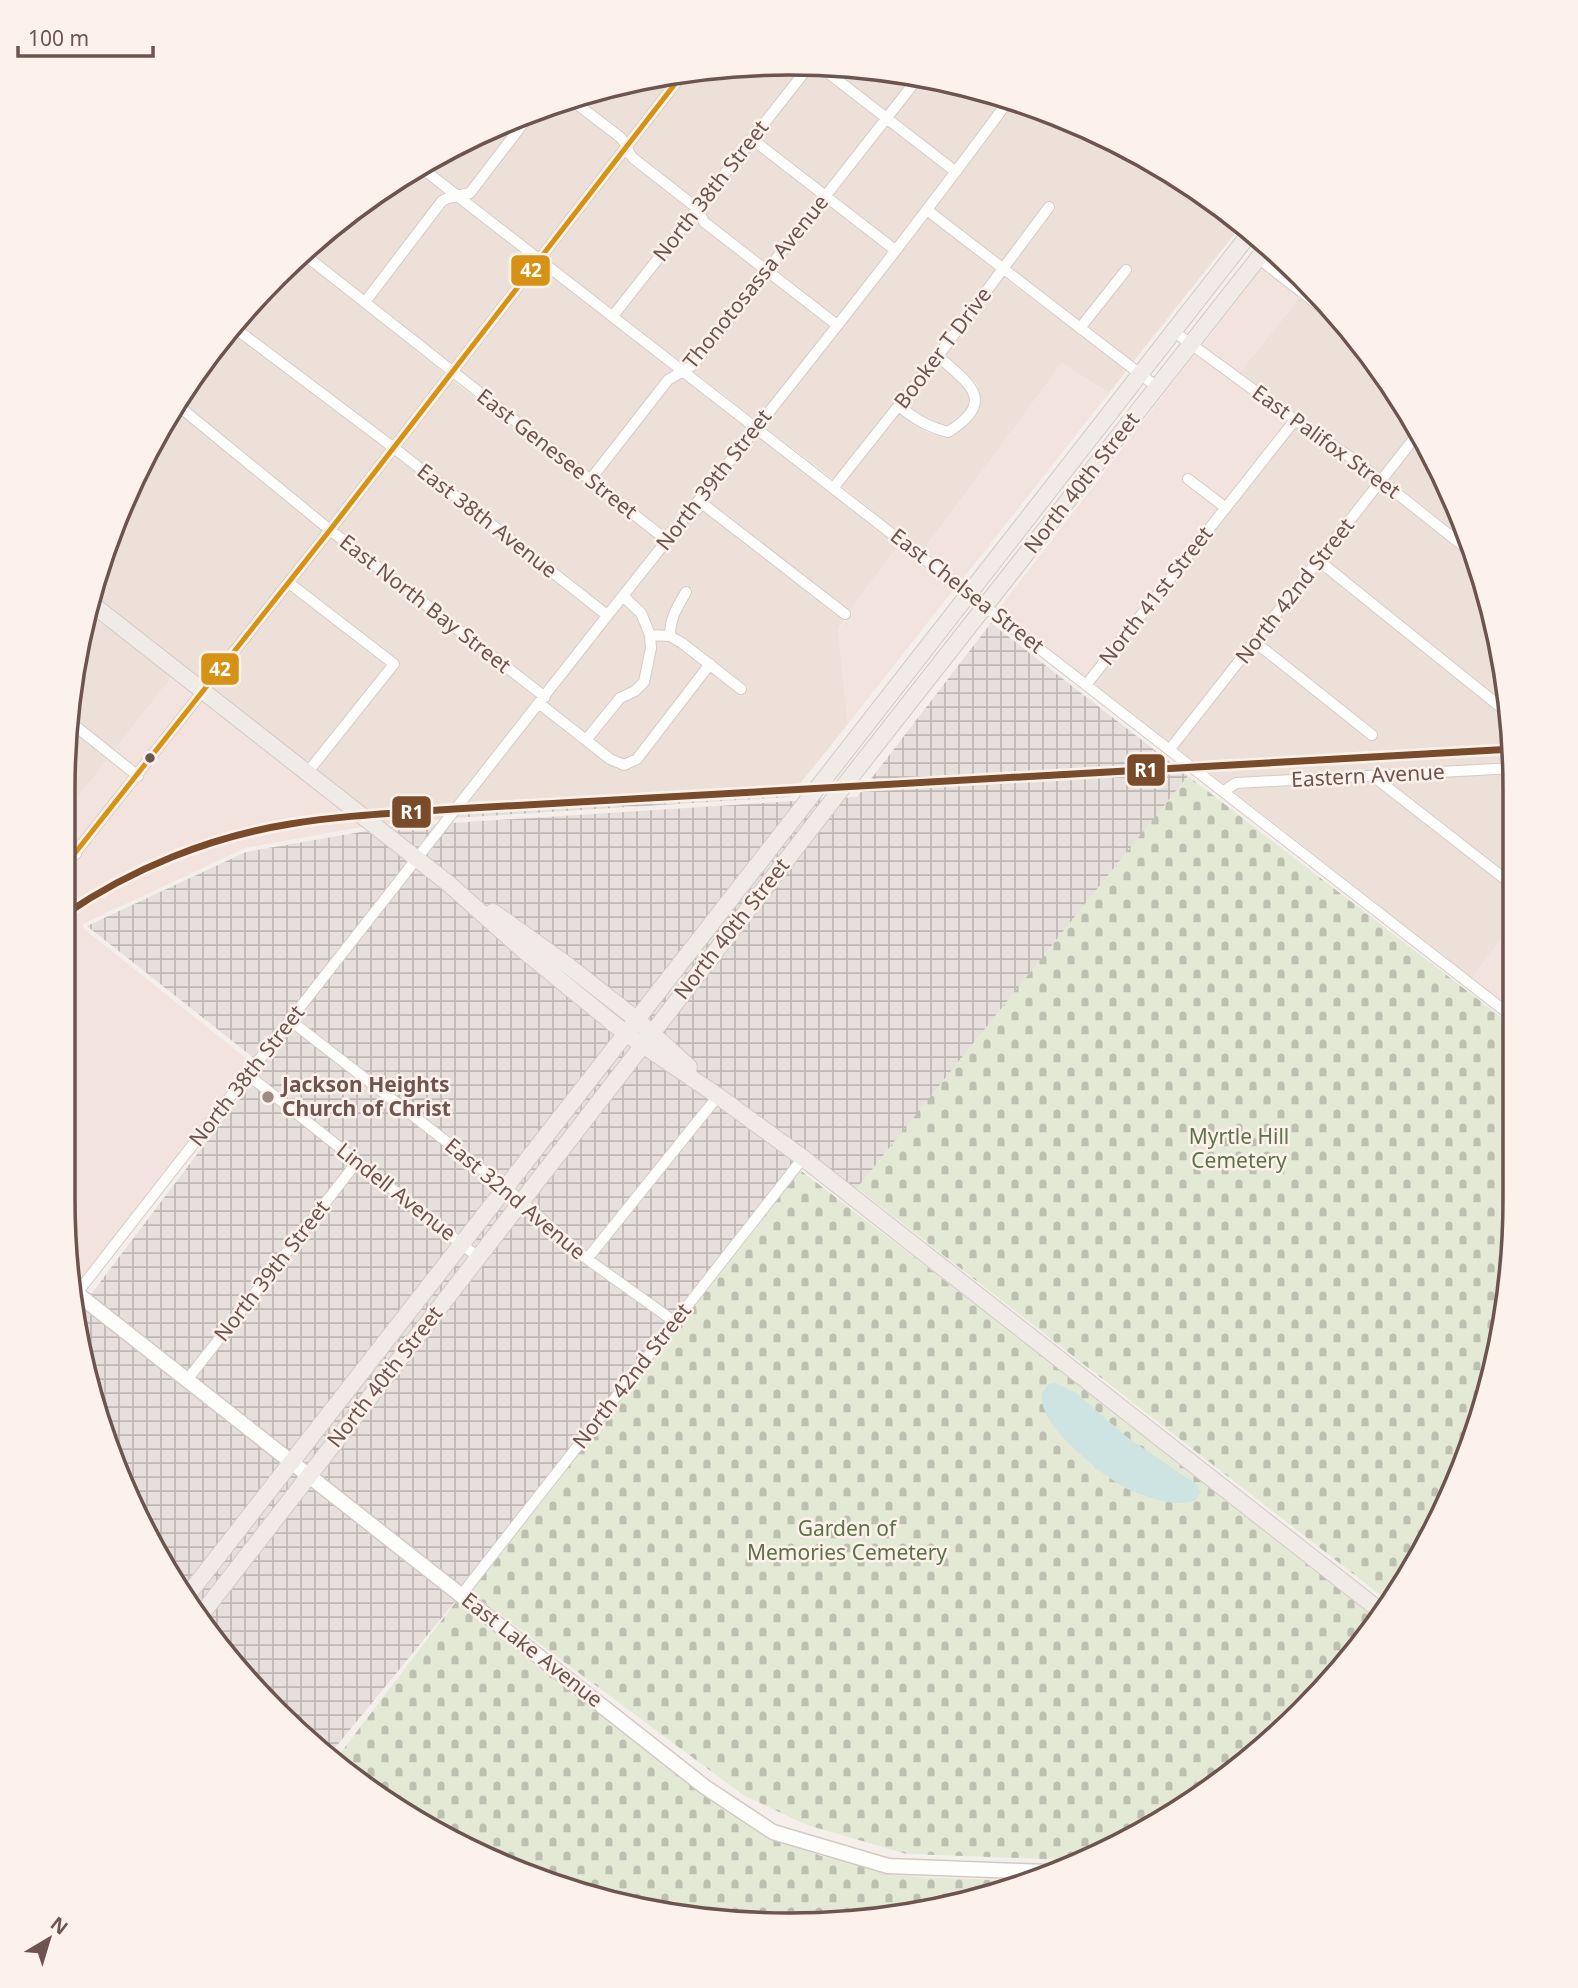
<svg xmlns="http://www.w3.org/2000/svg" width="1578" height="1988" viewBox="0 0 1578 1988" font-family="'Noto Sans',sans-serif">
<defs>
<pattern id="industrial-grid" width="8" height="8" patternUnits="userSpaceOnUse" patternTransform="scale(1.75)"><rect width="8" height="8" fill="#e6dfdb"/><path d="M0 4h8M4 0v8" fill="none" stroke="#bfb7b4"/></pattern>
<pattern id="cemetery-stones" width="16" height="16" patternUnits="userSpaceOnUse" patternTransform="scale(1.75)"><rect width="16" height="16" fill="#e4e9d6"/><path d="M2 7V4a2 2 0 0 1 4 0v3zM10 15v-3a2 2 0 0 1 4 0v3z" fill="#bdbfb0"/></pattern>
</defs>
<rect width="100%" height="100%" fill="#f4efea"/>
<path fill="#ece0d8" d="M 826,65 L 837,65 L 913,77 L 886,111 Z
M 804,66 L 697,202 L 634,152 L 633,145 L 692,70 Z
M 813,69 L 880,119 L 826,189 L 759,138 Z
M 677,73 L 628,137 L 576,97 Z
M 924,79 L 977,88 L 1005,98 L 955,165 L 893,117 Z
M 562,100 L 621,145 L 539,252 L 469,198 L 540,109 Z
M 1014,102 L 1110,138 L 1141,157 L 1236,232 L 1133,362 L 1087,327 L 1132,269 L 1126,263 L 1079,321 L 1009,268 L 1056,205 L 1048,201 L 1002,263 L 934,208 Z
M 522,117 L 467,189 L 460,191 L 423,162 Z
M 887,125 L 949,174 L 895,243 L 833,195 Z
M 752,146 L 820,197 L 768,264 L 708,218 L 703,209 Z
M 625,156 L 629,163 L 691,210 L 613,309 L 546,258 Z
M 414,169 L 446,193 L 440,197 L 365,295 L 305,248 Z
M 449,202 L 456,202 L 532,261 L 451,365 L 372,301 Z
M 827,203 L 888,251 L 836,318 L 775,269 Z
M 928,217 L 996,271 L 934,353 L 834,480 L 763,426 Z
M 696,218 L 701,226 L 761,272 L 685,365 L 620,315 Z
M 298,256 L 444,373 L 394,441 L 235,321 L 243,311 Z
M 540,266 L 674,370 L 665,377 L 590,473 L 458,370 Z
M 1003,277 L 1127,370 L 1109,393 L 1062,363 L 923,551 L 841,486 L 900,413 L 915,425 L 929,433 L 947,437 L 964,427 L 976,415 L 980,398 L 977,384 L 945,355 Z
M 768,278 L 830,326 L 756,420 L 693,371 Z
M 1300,297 L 1357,341 L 1418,427 L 1381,474 L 1239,373 Z
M 229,330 L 387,449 L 330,523 L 179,399 Z
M 938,363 L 968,389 L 970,399 L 968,410 L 948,427 L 921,417 L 906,405 Z
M 684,377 L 749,428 L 679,517 L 664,531 L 597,479 L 672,383 Z
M 451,379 L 660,541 L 607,608 L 401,447 Z
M 173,408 L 324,531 L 203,685 L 93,599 L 102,555 L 160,426 Z
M 1295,427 L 1375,482 L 1169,742 L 1093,683 Z
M 757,434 L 899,545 L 850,611 L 705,500 Z
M 1422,436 L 1472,545 L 1389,479 Z
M 395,455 L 600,617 L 544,690 L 337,529 Z
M 1382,488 L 1478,564 L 1506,705 L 1326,560 Z
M 703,510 L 844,620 L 838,629 L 848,724 L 795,790 L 457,813 L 540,711 L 607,763 L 616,768 L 625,769 L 641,762 L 711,671 L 742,695 L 748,687 L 675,633 L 675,623 L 680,611 L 692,589 L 685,585 L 671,608 L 666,621 L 666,630 L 654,630 L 644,609 L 629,595 L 686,524 Z
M 331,537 L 538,699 L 440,819 L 381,824 L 314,772 L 400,663 L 296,582 Z
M 1320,568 L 1509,721 L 1513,741 L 1513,763 L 1237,778 L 1225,785 L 1177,748 L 1255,649 L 1373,741 L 1379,733 L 1262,641 Z
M 289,590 L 387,665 L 307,766 L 210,691 Z
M 623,604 L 636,616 L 645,636 L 646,649 L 639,681 L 618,694 L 586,733 L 547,702 Z
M 91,610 L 173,675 L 114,751 L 70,716 Z
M 655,640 L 669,641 L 704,666 L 634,755 L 624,759 L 619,759 L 593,739 L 624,701 L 637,695 L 647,685 Z
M 67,727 L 108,759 L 64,815 L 65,742 Z
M 1514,773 L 1514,879 L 1386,781 Z
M 1371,782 L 1514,893 L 1514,921 L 1472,978 L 1233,791 L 1237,788 Z"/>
<path fill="#f3e3de" d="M 1274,253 L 1309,286 L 1306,289 L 1268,259 Z
M 1262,268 L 1300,297 L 1239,373 L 1202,346 Z
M 1195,354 L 1288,421 L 1225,501 L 1187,472 L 1182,480 L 1219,509 L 1086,678 L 998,610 Z
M 1062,363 L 1109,393 L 961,581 L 923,551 Z
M 899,545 L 954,589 L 848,724 L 838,629 L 852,614 L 850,611 Z
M 173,675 L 196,693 L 137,769 L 114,751 Z
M 204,699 L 367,826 L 245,848 L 83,924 L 84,929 L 252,1063 L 76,1286 L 63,1199 L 64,874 L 77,860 Z
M 108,759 L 131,777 L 76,847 L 64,838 L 64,815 Z
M 1514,921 L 1514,1011 L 1472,978 Z"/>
<path fill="url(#industrial-grid)" d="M 991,623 L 1188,776 L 851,1196 L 803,1159 L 466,1588 L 330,1754 L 275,1712 L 160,1562 L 88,1387 L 77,1302 L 82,1306 L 264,1066 L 87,926 L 246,852 L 390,827 L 857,797 Z
M 795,790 L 790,797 L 453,818 L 457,813 Z"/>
<path fill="url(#cemetery-stones)" d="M 1188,776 L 1514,1027 L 1515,1199 L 1501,1340 L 1460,1476 L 1392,1604 L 857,1188 Z
M 796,1167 L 1127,1420 L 1379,1618 L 1268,1745 L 1152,1828 L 1075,1860 L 907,1854 L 807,1825 L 743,1795 L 466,1589 Z
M 458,1599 L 699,1792 L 758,1830 L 821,1856 L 916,1877 L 1022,1881 L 977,1900 L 789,1925 L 601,1900 L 426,1828 L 336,1759 Z"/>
<path fill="#cde4e2" d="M 1055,1383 L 1075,1392 L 1128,1438 L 1196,1484 L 1201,1492 L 1196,1500 C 1176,1509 1141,1496 1122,1486 C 1100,1473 1052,1434 1044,1409 C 1042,1404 1042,1398 1042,1393 L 1049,1384 Z"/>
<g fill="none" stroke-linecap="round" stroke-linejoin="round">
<defs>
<path id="street" d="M 818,65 L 956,172
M 569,98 L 620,137 C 629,146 626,151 633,158 L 698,209 L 704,222 L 837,325
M 752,139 L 895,250
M 419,166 L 1514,1018
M 1182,183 L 1249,235
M 927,210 L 1157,387
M 301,252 L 664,538 L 672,531
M 1258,258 L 1347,327
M 365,302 L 442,201 L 448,198 L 470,193 L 531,113
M 613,316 L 810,65
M 232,326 L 394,448 L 607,615
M 1080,328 L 1126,270
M 1173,331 L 1295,420 L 1356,461 L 1476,556
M 176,404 L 330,530 L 545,697
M 899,406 C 915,419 928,427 948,432 C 998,401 969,384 938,356
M 1188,479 L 1226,508
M 590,480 L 668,380 L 693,365 L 918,78
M 834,487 L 938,356 L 1049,207
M 694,512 L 703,504 L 845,614
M 1319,561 L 1508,713
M 289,583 L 394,664 L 307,773
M 650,635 L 670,636 L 682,643 L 741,689
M 670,636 C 670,618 677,607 686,592
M 1255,642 L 1372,735
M 1086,685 L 1295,420
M 540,704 L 610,759 L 624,765 L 637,759 L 710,664
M 69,721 L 138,776
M 586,740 L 620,698 L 635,691 L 644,682 L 651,648 L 650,635 L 641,613 L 623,596
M 1170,749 L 1420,431
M 1373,776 L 1514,886
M 1224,791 L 1236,783 L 1514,768
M 64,845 L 76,854
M 64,867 L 330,530 L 685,71
M 291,1021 L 505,1187 L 587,1259 L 675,1322
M 248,1075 L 478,1257
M 587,1259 L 718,1096
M 77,1293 C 253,1067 430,841 607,616 C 742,445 880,276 1009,100
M 187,1380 L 357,1162
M 462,1594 L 803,1158"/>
<path id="secondary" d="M 75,1292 L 705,1787 L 773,1832 L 888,1866 L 1046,1872"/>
<path id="primary" d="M 92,604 L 449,884 L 523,950 L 625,1033 L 718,1096 L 803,1158 L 1383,1613
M 493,912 L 566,964 L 636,1019 L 689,1067
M 187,1596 L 1251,232
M 201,1615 L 843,787 L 1267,247"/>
</defs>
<use href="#street" stroke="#d3ccc8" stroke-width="12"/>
<use href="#secondary" stroke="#d3cac6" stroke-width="17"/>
<use href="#primary" stroke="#d3cac7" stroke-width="18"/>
<use href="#street" stroke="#fdfdfc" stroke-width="10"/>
<use href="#secondary" stroke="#fdfdfc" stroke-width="14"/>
<use href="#primary" stroke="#f0ebe6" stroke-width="16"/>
<defs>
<path id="bus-1" d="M 64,867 L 330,530 L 685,71"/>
</defs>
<use href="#bus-1" stroke="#fcf2eb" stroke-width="10"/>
<use href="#bus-1" stroke="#d59214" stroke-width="5"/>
<defs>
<path id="rail-1" d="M 64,915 C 131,869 209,837 290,824 C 344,815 399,813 454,809 L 1513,749"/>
</defs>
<use href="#rail-1" stroke="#fcf2eb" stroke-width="12"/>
<use href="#rail-1" stroke="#7a4b2a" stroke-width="7"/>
</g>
<circle fill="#6e544e" stroke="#fcf2eb" stroke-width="2.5" cx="150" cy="758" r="6"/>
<circle fill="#9d8a85" stroke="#fcf2eb" stroke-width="2.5" cx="268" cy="1097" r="7"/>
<g text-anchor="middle" stroke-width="5" stroke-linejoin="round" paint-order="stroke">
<g font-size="21" fill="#6e544e" stroke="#fcf2eb">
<text transform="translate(711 191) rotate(-52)" y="7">North 38th Street</text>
<text transform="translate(756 282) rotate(-51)" y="7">Thonotosassa Avenue</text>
<text transform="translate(943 348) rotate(-53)" y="7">Booker T Drive</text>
<text transform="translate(1326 442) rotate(36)" y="7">East Palifox Street</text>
<text transform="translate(557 454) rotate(38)" y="7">East Genesee Street</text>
<text transform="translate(714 480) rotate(-52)" y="7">North 39th Street</text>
<text transform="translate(1082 483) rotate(-52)" y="7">North 40th Street</text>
<text transform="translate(487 521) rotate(38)" y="7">East 38th Avenue</text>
<text transform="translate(967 591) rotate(38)" y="7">East Chelsea Street</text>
<text transform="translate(1295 591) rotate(-52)" y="7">North 42nd Street</text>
<text transform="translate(1156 596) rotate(-52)" y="7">North 41st Street</text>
<text transform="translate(425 604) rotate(38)" y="7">East North Bay Street</text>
<text transform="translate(1368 776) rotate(-3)" y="7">Eastern Avenue</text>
<text transform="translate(732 929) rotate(-52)" y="7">North 40th Street</text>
<text transform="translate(247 1076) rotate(-52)" y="7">North 38th Street</text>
<text transform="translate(396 1192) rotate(38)" y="7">Lindell Avenue</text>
<text transform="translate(515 1199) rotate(40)" y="7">East 32nd Avenue</text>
<text transform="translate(272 1271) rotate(-52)" y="7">North 39th Street</text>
<text transform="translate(632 1376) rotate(-52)" y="7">North 42nd Street</text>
<text transform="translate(385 1377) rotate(-52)" y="7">North 40th Street</text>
<text transform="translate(532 1650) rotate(38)" y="7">East Lake Avenue</text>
</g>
<g font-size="21" font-weight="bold" fill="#6e544e" stroke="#fcf2eb" text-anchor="start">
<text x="282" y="1092">Jackson Heights<tspan x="282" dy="24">Church of Christ</tspan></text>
</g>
<g font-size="21" fill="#5c7248" stroke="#fcf2eb">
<text x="1239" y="1144">Myrtle Hill<tspan x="1239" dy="24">Cemetery</tspan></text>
<text x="847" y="1536">Garden of<tspan x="847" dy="24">Memories Cemetery</tspan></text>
</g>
</g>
<path d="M0 0H1578V1988H0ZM789 75H789A714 714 0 0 1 1503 789V1199A714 714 0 0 1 789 1913H789A714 714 0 0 1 75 1199V789A714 714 0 0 1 789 75Z" fill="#fcf2eb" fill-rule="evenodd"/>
<path fill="none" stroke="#6e544e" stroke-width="3.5" d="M789 75H789A714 714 0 0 1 1503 789V1199A714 714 0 0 1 789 1913H789A714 714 0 0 1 75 1199V789A714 714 0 0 1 789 75Z"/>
<g stroke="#fcf2eb" stroke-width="2.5">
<rect x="510" y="254" width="41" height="33" rx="7" fill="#d59214"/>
<rect x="200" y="652" width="40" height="34" rx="7" fill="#d59214"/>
<rect x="1126" y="753" width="40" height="34" rx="7" fill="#7a4b2a"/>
<rect x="391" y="795" width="41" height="34" rx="7" fill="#7a4b2a"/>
</g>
<g font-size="19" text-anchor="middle" font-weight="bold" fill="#fff">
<text x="531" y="277">42</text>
<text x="220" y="676">42</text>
<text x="1146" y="777">R1</text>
<text x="412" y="819">R1</text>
</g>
<g transform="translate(49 1939) rotate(38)" stroke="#fcf2eb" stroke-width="5" paint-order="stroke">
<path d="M0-5L12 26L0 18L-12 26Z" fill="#6e544e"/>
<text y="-10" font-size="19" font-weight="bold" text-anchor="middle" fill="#6e544e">N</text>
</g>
<path d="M18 46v10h135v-10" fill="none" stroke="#6e544e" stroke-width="3.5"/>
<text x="28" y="46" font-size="21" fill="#6e544e" stroke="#fcf2eb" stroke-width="5" paint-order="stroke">100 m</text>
</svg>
